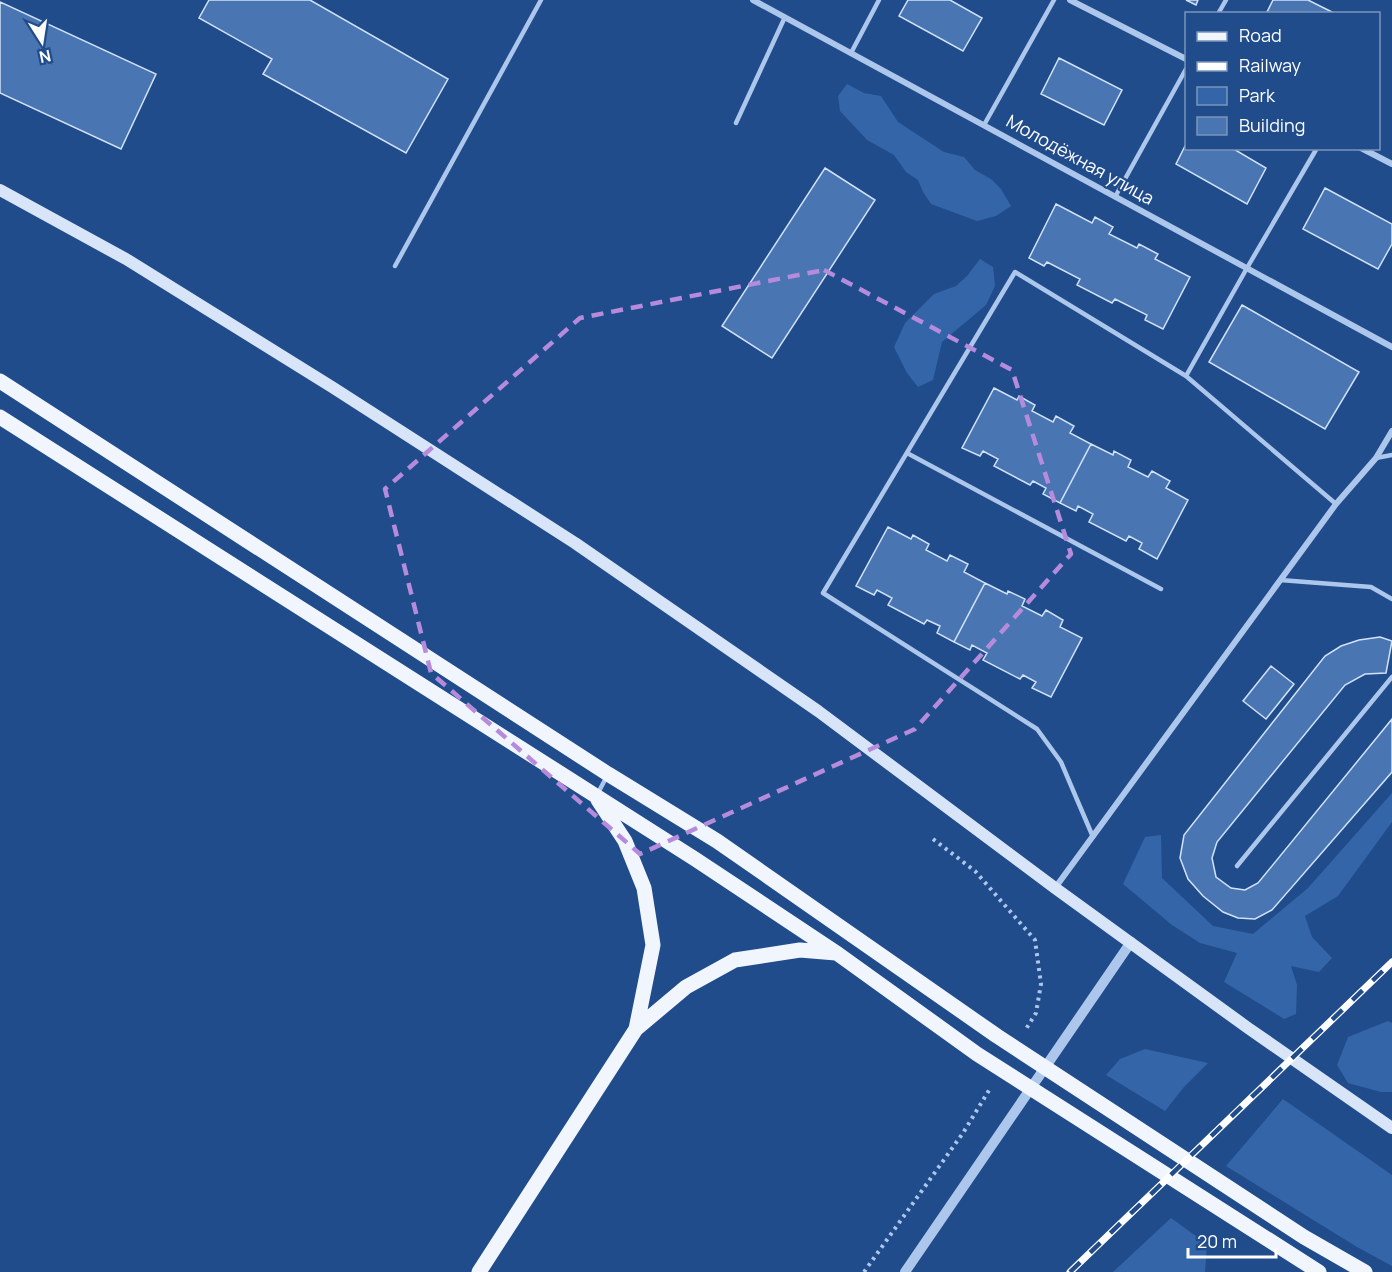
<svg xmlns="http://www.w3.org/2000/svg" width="1392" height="1272" viewBox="0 0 1392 1272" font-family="Manrope,sans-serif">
<rect width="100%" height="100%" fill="#204c8b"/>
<path fill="#3465a8" d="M 847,84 L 864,93 L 881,96 L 898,122 L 944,152 L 964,157 L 975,170 L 991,179 L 1001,189 L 1011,206 L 996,216 L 977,221 L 931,204 L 923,192 L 918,180 L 906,172 L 894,155 L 867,140 L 840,111 L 838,96 Z
M 980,259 L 993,267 L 995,286 L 986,305 L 942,342 L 933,380 L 918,387 L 907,373 L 894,347 L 905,323 L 934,294 L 956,286 L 967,276 Z
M 1392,793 L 1392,822 L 1338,896 L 1305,916 L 1312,937 L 1332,958 L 1319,972 L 1291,966 L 1297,985 L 1296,1014 L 1284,1019 L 1224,982 L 1237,953 L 1200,943 L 1172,925 L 1123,884 L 1145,837 L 1161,835 L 1162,878 L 1213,926 L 1253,934 L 1308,888 Z
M 1388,1021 L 1392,1023 L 1392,1092 L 1381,1092 L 1348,1083 L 1337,1065 L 1348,1037 Z
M 1145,1049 L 1208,1063 L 1184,1087 L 1165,1111 L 1106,1075 L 1120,1059 Z
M 1283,1099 L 1392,1175 L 1392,1266 L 1357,1247 L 1226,1166 Z
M 1171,1218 L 1207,1244 L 1205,1272 L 1113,1272 Z"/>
<path fill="#4975b2" stroke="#d1e2f8" stroke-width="1.5" d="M 209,0 L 310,0 L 448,79 L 406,153 L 263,74 L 272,59 L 199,18 Z
M 908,0 L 950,0 L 982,18 L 963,51 L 899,16 Z
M 1186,0 L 1198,0 L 1196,5 Z
M 1273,0 L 1308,0 L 1336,14 L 1266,14 Z
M 0,2 L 156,74 L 121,149 L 0,93 Z
M 1059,58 L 1122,90 L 1104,125 L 1041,94 Z
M 1186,144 L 1186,148 L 1232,148 L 1266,168 L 1247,204 L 1176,164 Z
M 825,168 L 875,200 L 772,358 L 722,326 Z
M 1325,188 L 1392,224 L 1392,244 L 1378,269 L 1303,229 Z
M 1056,204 L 1092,223 L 1095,217 L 1113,227 L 1109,234 L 1137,248 L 1139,244 L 1158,254 L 1155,259 L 1190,277 L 1163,329 L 1145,320 L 1147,315 L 1115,299 L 1112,303 L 1077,285 L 1080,279 L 1047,262 L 1044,266 L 1029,258 Z
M 1242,305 L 1359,372 L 1325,429 L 1209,362 Z
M 994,388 L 1017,400 L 1019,396 L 1035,405 L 1032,411 L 1053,422 L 1056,416 L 1074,426 L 1070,433 L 1091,444 L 1060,503 L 1043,494 L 1046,488 L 1033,481 L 1030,485 L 994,466 L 998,459 L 983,451 L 980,456 L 962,448 Z
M 1091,444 L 1113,455 L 1114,451 L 1131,460 L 1128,467 L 1148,477 L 1152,471 L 1170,481 L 1166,488 L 1188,500 L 1157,559 L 1139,549 L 1142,543 L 1129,536 L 1126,541 L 1089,522 L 1093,514 L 1078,506 L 1076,511 L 1060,503 Z
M 888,527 L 911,539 L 913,535 L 929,544 L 926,550 L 947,561 L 950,555 L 968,564 L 964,572 L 985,583 L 954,642 L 937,633 L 940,626 L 927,620 L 924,624 L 888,605 L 892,598 L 877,590 L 874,595 L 856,586 Z
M 985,583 L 1007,594 L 1008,591 L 1025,599 L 1022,606 L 1042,616 L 1046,610 L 1063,620 L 1060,627 L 1082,638 L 1051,697 L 1032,688 L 1036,682 L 1023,675 L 1020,679 L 983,660 L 987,653 L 972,645 L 970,650 L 954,642 Z
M 1380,637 L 1392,641 L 1386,673 L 1365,674 L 1345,685 L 1217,842 L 1212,858 L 1216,877 L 1231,888 L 1245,890 L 1258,883 L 1392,719 L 1392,772 L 1272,910 L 1255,919 L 1238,918 L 1223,912 L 1203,896 L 1188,879 L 1180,858 L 1184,835 L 1325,656 L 1341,646 L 1359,640 Z
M 1271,666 L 1294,684 L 1266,719 L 1243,701 Z"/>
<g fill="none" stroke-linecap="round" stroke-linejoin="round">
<path stroke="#acc7eb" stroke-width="4" stroke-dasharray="3 4.5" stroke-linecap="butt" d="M 933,839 L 975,871 L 1035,940 L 1041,984 L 1036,1013 L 1026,1029
M 864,1272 L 963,1133 L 991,1087"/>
<path stroke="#acc7eb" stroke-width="4.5" d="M 1218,14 L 1226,0
M 851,53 L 879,0
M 736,123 L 785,17
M 984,125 L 1054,0
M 1115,197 L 1186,69
M 395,266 L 541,0
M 1186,376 L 1247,268 L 1317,148
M 907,453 L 1161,589
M 1376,458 L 1392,455
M 1280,580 L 1371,587 L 1392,599
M 598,793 L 607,776
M 1093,837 L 1061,762 L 1037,729 L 823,593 L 1015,272 L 1186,376 L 1336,504
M 1237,866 L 1392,677"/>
<path stroke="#acc7eb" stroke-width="6" d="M 753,0 L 1392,347
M 1070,0 L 1186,59
M 1361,148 L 1392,164
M 1055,888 L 1336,504 L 1376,458 L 1392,431"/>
<path stroke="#acc7eb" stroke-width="10" d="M 905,1272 L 1131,942"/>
<path stroke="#d8e5f9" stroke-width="12" d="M 0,190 L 126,259 L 332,387 L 575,543 L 818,711 L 1055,888 L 1248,1028 L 1392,1128"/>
<path stroke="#f1f6fe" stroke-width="15" d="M 0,381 L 608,774 L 717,841 L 997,1036 L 1304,1237 L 1365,1272
M 0,417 L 695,859 L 838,954 L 977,1054 L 1319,1272
M 598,800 L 625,841 L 644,888 L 653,945 L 636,1029
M 479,1272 L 636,1029 L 686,987 L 735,960 L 800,950 L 836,953"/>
<defs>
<path id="rail" d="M 1070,1272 L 1392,962"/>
</defs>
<use href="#rail" stroke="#fff" stroke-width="7"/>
<use href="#rail" stroke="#204c8b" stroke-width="4.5" stroke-dasharray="14" stroke-linecap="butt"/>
</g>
<path fill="none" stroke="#b68bdc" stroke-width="4.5" stroke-dasharray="12 8" stroke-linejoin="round" d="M 824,270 L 1012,370 L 1071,554 L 915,729 L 640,854 L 431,673 L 385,489 L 580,318 Z"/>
<g text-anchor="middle" stroke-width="4.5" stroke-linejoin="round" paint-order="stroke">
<g font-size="18" fill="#fff" stroke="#204c8b">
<text transform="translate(1080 160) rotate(29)" y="6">Молодёжная улица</text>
</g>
</g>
<rect x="1185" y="12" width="195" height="138" fill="#204c8b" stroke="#7994b9" stroke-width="1.5"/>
<rect x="1197" y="32" width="30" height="9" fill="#f1f6fe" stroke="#7994b9" stroke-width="1.5"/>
<text x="1239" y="42" font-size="18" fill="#ffffff">Road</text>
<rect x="1197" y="62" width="30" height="9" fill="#ffffff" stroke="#7994b9" stroke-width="1.5"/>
<text x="1239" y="72" font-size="18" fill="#ffffff">Railway</text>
<rect x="1197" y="87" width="30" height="18" fill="#3465a8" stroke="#7994b9" stroke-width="1.5"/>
<text x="1239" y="102" font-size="18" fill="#ffffff">Park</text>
<rect x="1197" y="117" width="30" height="18" fill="#4975b2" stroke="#7994b9" stroke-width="1.5"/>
<text x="1239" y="132" font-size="18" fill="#ffffff">Building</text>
<g transform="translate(42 42) rotate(168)" stroke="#204c8b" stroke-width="4.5" paint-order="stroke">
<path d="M0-4.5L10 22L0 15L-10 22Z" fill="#ffffff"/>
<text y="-9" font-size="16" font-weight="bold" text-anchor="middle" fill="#ffffff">N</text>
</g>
<path d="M1188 1248v9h88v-9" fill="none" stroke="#ffffff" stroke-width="3"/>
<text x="1197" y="1248" font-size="18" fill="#ffffff" stroke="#204c8b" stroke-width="4.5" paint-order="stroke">20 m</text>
</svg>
